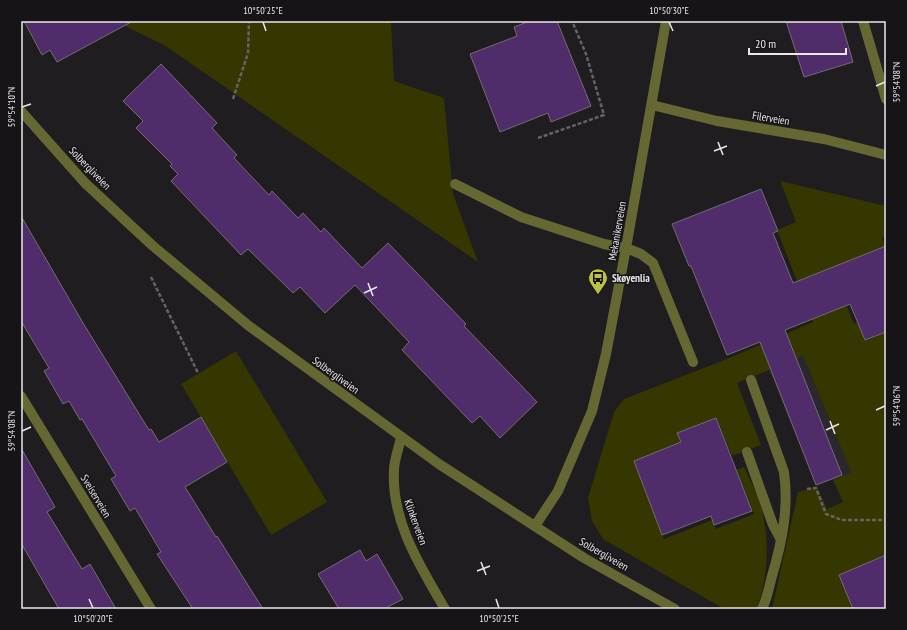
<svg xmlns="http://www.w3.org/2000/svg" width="907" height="630" viewBox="0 0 907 630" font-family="'PT Sans Narrow',sans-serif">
<rect width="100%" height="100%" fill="#1f1d20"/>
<path fill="#2b272f" d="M 803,356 L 851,472 L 817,486 L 769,370 Z"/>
<path fill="#353600" d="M 123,21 L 391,21 L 394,81 L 444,98 L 453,194 L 478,262 L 164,45 L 125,26 Z
M 780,181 L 886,206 L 886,236 L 882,238 L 886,248 L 839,287 L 854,324 L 860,321 L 868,340 L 886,332 L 886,609 L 772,609 L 798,492 L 817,487 L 827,509 L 843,502 L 833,480 L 851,472 L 803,356 L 737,383 L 761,445 L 732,456 L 717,419 L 678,434 L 681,444 L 635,463 L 664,539 L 712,520 L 716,529 L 754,514 L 737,470 L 744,467 C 750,481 759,495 762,510 C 770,546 768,574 757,609 L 724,609 L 603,539 L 592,521 L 588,498 L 614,412 L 624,399 L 727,359 L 813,322 L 777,230 L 796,222 Z
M 236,351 L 327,502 L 271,535 L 181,384 Z"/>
<path fill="#502c6a" stroke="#706e72" d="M 24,21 L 133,21 L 57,62 L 50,50 L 42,55 Z
M 530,21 L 557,21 L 591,106 L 551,122 L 548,113 L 500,132 L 470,54 L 517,36 L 514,27 Z
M 786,21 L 841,21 L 853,62 L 804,77 Z
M 161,64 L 217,123 L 212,128 L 237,155 L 234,158 L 269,195 L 272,191 L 298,218 L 303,213 L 321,232 L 324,228 L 362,268 L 388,243 L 466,324 L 464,326 L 537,402 L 500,438 L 480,416 L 472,423 L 402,350 L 409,342 L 355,285 L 325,313 L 300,287 L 293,293 L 248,249 L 241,255 L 171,181 L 178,174 L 170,166 L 172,164 L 136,128 L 143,121 L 123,101 Z
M 761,189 L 778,231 L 773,233 L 793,283 L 886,246 L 886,332 L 865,340 L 850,304 L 785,330 L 842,475 L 816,485 L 760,342 L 727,355 L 691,266 L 689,266 L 672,224 Z
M 21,216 L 83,323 L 149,430 L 151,429 L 159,442 L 201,417 L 227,462 L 185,487 L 216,537 L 217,536 L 263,609 L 193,609 L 157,554 L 161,552 L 135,508 L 130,511 L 111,479 L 116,476 L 82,419 L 80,420 L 69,401 L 63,404 L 44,371 L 49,368 L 21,321 Z
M 716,418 L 752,511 L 714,525 L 711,516 L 662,535 L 634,461 L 681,442 L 677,433 Z
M 21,448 L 55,507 L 47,512 L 82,569 L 90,564 L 116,609 L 59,609 L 21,543 Z
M 360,550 L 366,561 L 377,554 L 403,599 L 384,609 L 339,609 L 318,574 Z
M 886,555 L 886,609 L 853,609 L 839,575 Z"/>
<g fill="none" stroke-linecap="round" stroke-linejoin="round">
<path stroke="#656366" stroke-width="2.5" stroke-dasharray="4 2" stroke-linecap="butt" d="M 233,99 L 248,53 L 249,21
M 538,138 L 604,115 L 586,54 L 572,21
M 151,277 L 198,373
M 807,489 L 816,488 L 826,514 L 842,520 L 886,520"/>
<path stroke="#656832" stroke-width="10" d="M 863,21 L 886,99
M 652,105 L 717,121 L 824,139 L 886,155
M 21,111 L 85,183 L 153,246 L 249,326 L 439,464 L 584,558 L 675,609
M 455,184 L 521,217 L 604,244 L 626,248 L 641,254 L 653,263 L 693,362
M 751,380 L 784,472 C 789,508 782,542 772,576 C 769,587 767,599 762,609
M 21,396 L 151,609
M 401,437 C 399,448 394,460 394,470 C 391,521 420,566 445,609
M 747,452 L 773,525 L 781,540
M 535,526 L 558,491 L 592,411 L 606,354 L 626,248 L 666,21"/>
</g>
<path fill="none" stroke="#e9e8ea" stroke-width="1.5" d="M 263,22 L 266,31M 669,22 L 673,31M 876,86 L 885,82M 22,107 L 31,104M 718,142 L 723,155M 714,151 L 727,146M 368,283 L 373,296M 364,293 L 377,287M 876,410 L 885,406M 830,421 L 835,434M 826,430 L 839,424M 22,431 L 31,427M 481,562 L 486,575M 477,571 L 490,566M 89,599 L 93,608M 496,599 L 499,608"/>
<defs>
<symbol id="bus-pin" viewBox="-11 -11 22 30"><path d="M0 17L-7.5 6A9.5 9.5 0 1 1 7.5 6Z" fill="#bbc045" stroke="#161417"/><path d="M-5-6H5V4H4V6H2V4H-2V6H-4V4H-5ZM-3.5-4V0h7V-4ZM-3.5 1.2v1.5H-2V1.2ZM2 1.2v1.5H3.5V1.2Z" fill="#111"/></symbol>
</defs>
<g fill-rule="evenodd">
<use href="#bus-pin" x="587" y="267" width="22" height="30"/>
</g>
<g text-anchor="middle" stroke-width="3" stroke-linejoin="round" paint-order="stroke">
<g font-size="11" fill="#e9e8ea" stroke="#161417">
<text transform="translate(771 118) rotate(10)" y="4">Filerveien</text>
<text transform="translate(90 168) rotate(46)" y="4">Solbergliveien</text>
<text transform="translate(617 231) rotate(-80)" y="4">Mekanikerveien</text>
<text transform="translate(336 375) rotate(36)" y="4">Solbergliveien</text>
<text transform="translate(96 496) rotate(59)" y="4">Sveiserveien</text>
<text transform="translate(416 522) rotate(70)" y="4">Klinkerveien</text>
<text transform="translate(604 554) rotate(30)" y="4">Solbergliveien</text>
</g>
<g font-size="11" font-weight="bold" fill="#e9e8ea" stroke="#161417" text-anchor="start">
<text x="612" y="282">Skøyenlia</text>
</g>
</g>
<rect width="907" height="630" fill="none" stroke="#161417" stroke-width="44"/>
<path d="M749 48v6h97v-6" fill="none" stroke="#e9e8ea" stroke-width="2"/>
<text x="755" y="48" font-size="12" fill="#e9e8ea" stroke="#161417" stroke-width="3" paint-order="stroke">20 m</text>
<rect x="22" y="22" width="863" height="586" fill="none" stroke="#e9e8ea" stroke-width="1.5"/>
<g font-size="10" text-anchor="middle" fill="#e9e8ea">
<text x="263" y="14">10°50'25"E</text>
<text x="669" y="14">10°50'30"E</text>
<text transform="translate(896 82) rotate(-90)" y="4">59°54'08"N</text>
<text transform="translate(11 107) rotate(-90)" y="4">59°54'10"N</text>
<text transform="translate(896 406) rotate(-90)" y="4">59°54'06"N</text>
<text transform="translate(11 431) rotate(-90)" y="4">59°54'08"N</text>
<text x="93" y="622">10°50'20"E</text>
<text x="499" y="622">10°50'25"E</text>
</g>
</svg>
